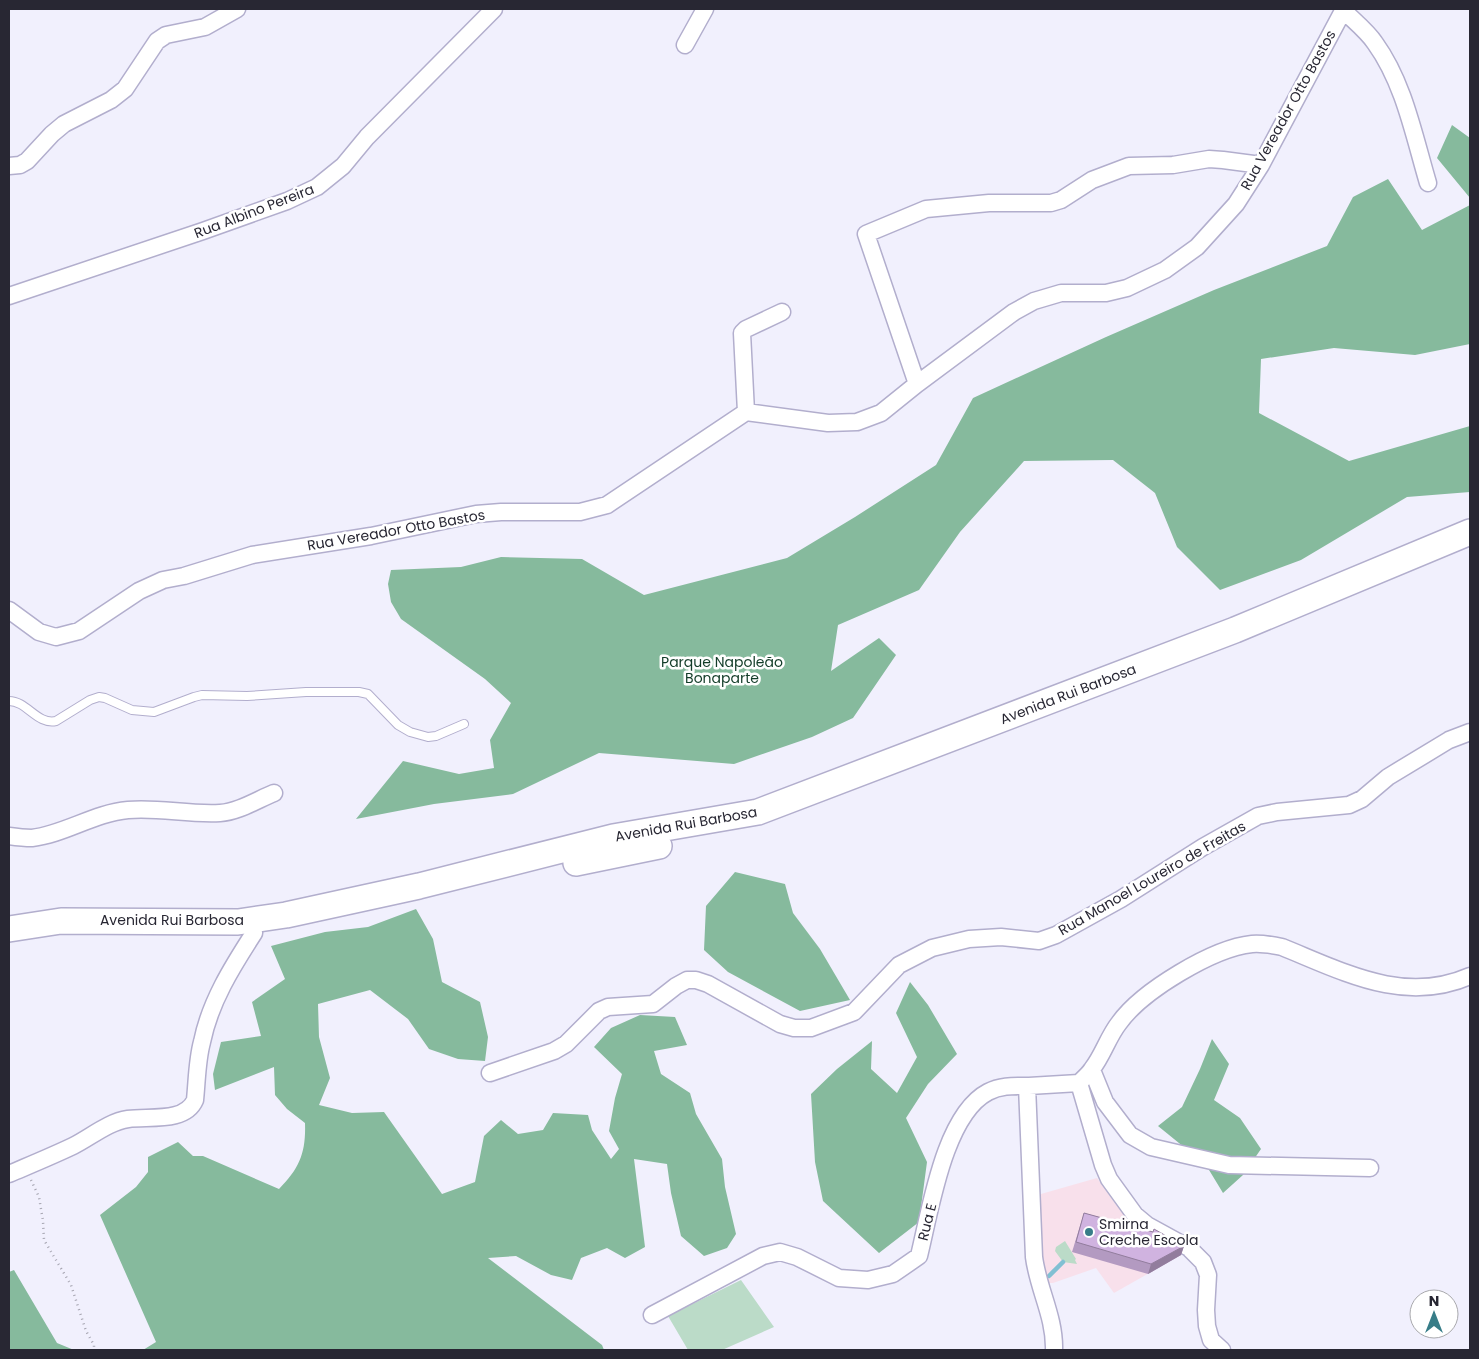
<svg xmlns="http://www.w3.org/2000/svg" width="1479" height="1359" viewBox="0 0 1479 1359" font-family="Poppins,sans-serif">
<rect width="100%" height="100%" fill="#f1f0fd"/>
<path fill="#f8e0eb" d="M 1097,1178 L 1117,1206 L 1134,1227 L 1181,1255 L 1114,1293 L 1096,1268 L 1053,1283 L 1036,1283 L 1034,1196 Z"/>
<path fill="#bbdbc8" d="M 1065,1241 L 1076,1259 L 1075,1260 L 1077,1264 L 1063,1262 L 1055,1251 L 1056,1247 Z
M 741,1280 L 774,1327 L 722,1350 L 688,1350 L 668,1316 Z"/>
<path fill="#86ba9d" d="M 1452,125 L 1470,138 L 1470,198 L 1437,158 Z
M 1388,179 L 1422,230 L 1470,205 L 1470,344 L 1415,355 L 1334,348 L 1261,359 L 1259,413 L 1349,461 L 1470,426 L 1470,492 L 1407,497 L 1301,560 L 1220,590 L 1177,547 L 1155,493 L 1113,460 L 1024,461 L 960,532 L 919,590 L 838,625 L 831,671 L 879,638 L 896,655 L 853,718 L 812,737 L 734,764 L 599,753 L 513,794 L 434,804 L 356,819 L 403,761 L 459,774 L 494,768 L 490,740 L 511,703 L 485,679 L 401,619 L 391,602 L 388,584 L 391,570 L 461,567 L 501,557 L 582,559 L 644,595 L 787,558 L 855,517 L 936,465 L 973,398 L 1106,337 L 1214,290 L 1327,246 L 1353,197 Z
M 735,872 L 785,884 L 793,913 L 820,949 L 850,1000 L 800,1011 L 728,972 L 704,950 L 706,906 Z
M 416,909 L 433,939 L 442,982 L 480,1002 L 488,1037 L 485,1061 L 458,1059 L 429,1049 L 408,1019 L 370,990 L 318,1004 L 319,1037 L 330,1078 L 319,1105 L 352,1113 L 384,1112 L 442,1194 L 475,1182 L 484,1136 L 501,1120 L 518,1134 L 543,1130 L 553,1113 L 588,1115 L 592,1130 L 611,1159 L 619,1149 L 609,1131 L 615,1098 L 622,1074 L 594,1047 L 611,1028 L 640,1015 L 675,1017 L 687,1045 L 654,1051 L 661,1074 L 690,1093 L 696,1114 L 722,1159 L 725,1187 L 736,1234 L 727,1248 L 704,1256 L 681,1236 L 671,1193 L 667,1164 L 634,1159 L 645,1247 L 625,1258 L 607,1248 L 581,1258 L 572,1280 L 551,1275 L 516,1256 L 488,1258 L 602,1345 L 604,1350 L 143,1350 L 156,1342 L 100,1215 L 136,1187 L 148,1172 L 148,1157 L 178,1142 L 193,1156 L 203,1156 L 279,1189 C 300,1168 306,1152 305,1123 L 287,1109 L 275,1095 L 274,1067 L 215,1090 L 213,1074 L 221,1042 L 261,1036 L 252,1002 L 285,979 L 271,946 L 325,932 L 368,927 Z
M 910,982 L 928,1005 L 957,1054 L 928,1084 L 906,1118 L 927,1162 L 919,1222 L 879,1253 L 823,1201 L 815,1162 L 811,1094 L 837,1069 L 872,1041 L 871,1069 L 897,1093 L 917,1057 L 896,1013 Z
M 1212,1039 L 1229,1064 L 1214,1100 L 1240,1118 L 1261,1149 L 1243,1175 L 1223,1193 L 1206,1165 L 1158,1126 L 1182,1107 L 1200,1069 Z
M 14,1270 L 57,1343 L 74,1350 L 9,1350 L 9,1272 Z"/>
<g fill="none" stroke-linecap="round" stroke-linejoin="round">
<path stroke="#81c0d3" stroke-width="4.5" d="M 1049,1276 L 1063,1262"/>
<defs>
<path id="lane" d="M 9,701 C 27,701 37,725 56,721 L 90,700 L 99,697 L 105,698 L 132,710 L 154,712 L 194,697 L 202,695 L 247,696 L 306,692 L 359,692 L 368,694 L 398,725 L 410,732 L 428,737 L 436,736 L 464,724"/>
<path id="street" d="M 1343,10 C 1354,21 1367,31 1375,43 C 1404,83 1414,136 1428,183
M 685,45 L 705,9
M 9,166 L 20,165 L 27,161 L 52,134 L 64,124 L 111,100 L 125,89 L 157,41 L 166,35 L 205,27 L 237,9
M 9,296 L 203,231 L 287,201 L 317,187 L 343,166 L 367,137 L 494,9
M 917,384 L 866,234 L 926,209 L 989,203 L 1051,203 L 1061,200 L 1092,180 L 1129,166 L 1173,165 L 1209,159 L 1223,160 L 1261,165
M 746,412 L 742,333 L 746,329 L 782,312
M 9,610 L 39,632 L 56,637 L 79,631 L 139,591 L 163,580 L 184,576 L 252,555 L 371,536 L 476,514 L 501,512 L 580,512 L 607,505 L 746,412 L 828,423 L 857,422 L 881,413 L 917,384 L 1014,312 L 1034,301 L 1061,293 L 1106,293 L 1127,288 L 1165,270 L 1197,247 L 1236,204 L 1261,165 L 1344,9
M 9,836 C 16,837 24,838 32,838 C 65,834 94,813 128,810 C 158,807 189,815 220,813 C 238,812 257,800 274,793
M 1092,1070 L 1105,1102 L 1130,1135 L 1151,1147 L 1229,1165 L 1370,1168
M 490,1073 L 554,1051 L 566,1044 L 599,1011 L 608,1007 L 653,1004 L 676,986 L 687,980 L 696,980 L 708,984 L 780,1024 L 794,1028 L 811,1028 L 854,1012 L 899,965 L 932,948 L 969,939 L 1001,937 L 1039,941 L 1056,935 L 1121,899 L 1203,847 L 1258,816 L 1277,812 L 1349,805 L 1362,799 L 1388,777 L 1449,740 L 1470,732
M 1079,1083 C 1083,1079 1089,1074 1092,1069 C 1103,1055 1108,1037 1119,1023 C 1142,991 1213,948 1252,944 C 1262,943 1272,945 1282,947 C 1344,972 1404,1005 1470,976
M 1079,1083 L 1103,1165 L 1109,1179 L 1135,1215 L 1147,1225 L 1189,1248 L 1203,1262 L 1208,1275 L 1206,1310 L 1207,1326 L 1211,1340 L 1222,1350
M 1027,1086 L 1034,1257 C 1038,1289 1055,1317 1054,1350
M 9,1174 C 30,1165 52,1156 73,1146 C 91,1137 108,1122 128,1119 C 149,1116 185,1123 195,1100 C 197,1081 197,1060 202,1042 C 210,1002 232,967 254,933
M 652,1315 L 763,1256 L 780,1252 L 797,1257 L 839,1278 L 868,1280 L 893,1274 L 919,1256 C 930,1212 944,1115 988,1092 C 1001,1085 1015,1086 1029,1086 C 1046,1085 1062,1084 1079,1083"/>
<path id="primary" d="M 576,863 L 659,846
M 9,929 L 61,921 L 238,922 L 286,915 L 419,886 L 613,837 L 758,812 L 1235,630 L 1470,532"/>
</defs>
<use href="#lane" stroke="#b2aecd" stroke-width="10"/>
<use href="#street" stroke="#b2aecd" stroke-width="19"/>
<use href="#primary" stroke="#b2aecd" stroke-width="28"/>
<path stroke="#a7a6b2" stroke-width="2.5" stroke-dasharray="1 4" stroke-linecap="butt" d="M 31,1180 L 39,1197 L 43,1221 L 44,1240 L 71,1285 L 86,1331 L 94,1345 L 94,1350"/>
<use href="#lane" stroke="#fff" stroke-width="8"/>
<use href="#street" stroke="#fff" stroke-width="16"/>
<use href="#primary" stroke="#fff" stroke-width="25"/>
</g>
<path fill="#b39ac1" d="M 1084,1213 L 1153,1232 L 1184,1246 L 1181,1255 L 1148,1274 L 1072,1252 Z"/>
<path fill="#927d9d" d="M 1184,1246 L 1181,1255 L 1148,1274 L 1151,1264 Z"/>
<path fill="#d0b3e0" stroke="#927d9d" d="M 1084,1213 L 1153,1232 L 1154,1229 L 1184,1246 L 1151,1264 L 1076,1242 Z"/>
<circle fill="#377d88" stroke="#fff" stroke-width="2" cx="1089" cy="1232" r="5"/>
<g text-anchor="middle" stroke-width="5" stroke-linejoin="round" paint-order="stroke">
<g font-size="14" fill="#282733" stroke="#fff">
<text transform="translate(1288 110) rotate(-61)" y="5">Rua Vereador Otto Bastos</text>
<text transform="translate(254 211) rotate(-21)" y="5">Rua Albino Pereira</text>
<text transform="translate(396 530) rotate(-10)" y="5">Rua Vereador Otto Bastos</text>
<text transform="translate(1068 694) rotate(-21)" y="5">Avenida Rui Barbosa</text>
<text transform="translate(686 824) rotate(-10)" y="5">Avenida Rui Barbosa</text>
<text transform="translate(1152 878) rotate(-30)" y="5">Rua Manoel Loureiro de Freitas</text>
<text x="172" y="925">Avenida Rui Barbosa</text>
<text transform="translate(927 1222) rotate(-76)" y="5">Rua E</text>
</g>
<g font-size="14" fill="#123c28" stroke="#fff">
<text x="722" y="667">Parque Napoleão<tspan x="722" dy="16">Bonaparte</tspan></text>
</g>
<g font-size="14" fill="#282733" stroke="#fff" text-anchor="start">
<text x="1099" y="1229">Smirna<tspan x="1099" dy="16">Creche Escola</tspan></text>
</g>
</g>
<rect width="1479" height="1359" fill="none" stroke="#282733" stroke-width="20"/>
<g transform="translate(1434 1314)"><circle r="24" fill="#ffffff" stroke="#a9a9ad"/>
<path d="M0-4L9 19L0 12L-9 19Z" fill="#377d88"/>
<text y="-8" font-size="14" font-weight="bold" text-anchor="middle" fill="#282733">N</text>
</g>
</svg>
